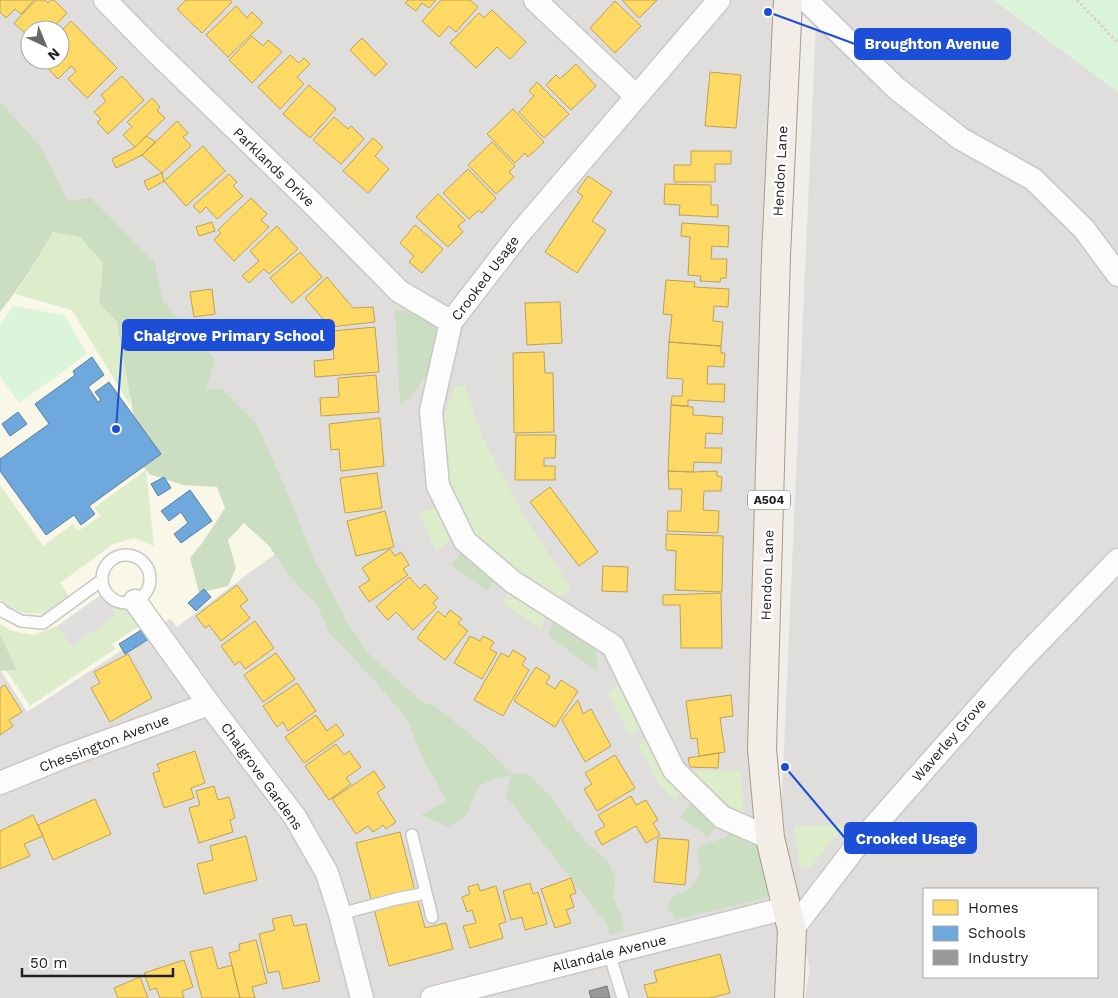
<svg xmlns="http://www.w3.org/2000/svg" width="1118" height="998" viewBox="0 0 1118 998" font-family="'Work Sans',sans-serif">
<rect width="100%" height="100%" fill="#f0eeeb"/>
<path fill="#dfdedc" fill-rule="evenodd" d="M 0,0 L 788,0 L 762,742 L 789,998 L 0,998 ZM 30,30 L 60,30 L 60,60 L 30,60 Z
M 817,0 L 994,0 L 1118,92 L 1118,998 L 805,998 L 810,969 L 780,838 ZM 924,889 L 1097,889 L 1097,977 L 924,977 Z"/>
<path fill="#f8f7e8" d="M 0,128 L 164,322 L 299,536 L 177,627 L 170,619 L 27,712 L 0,669 Z"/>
<path fill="#ddeccb" d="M 53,232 L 80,237 L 103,263 L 99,303 L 117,322 L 130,388 L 130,405 L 72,310 L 15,294 L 37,260 Z
M 465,386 L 483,438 L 524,516 L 571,588 L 559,597 L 521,578 L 481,549 L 458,515 L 448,478 L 441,427 L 454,387 Z
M 146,470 L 154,546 L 134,538 L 113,544 L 60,583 L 70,597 L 44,614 L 24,613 L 5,605 L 0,598 L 0,485 L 43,546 L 73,524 L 78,531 L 101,516 L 94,508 Z
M 438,507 L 454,536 L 436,552 L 419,513 Z
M 508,591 L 546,614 L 541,629 L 503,604 Z
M 108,603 L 132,609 L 141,625 L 112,644 L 115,649 L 30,706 L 6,670 L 17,670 L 0,634 L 0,624 L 12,631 L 34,635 L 57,626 L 72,647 L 117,615 Z
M 619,686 L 642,729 L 630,735 L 607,692 Z
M 645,738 L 660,771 L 682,793 L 674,800 L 661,787 L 637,743 Z
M 683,770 L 741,771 L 744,820 L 728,814 Z
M 846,825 L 810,867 L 800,868 L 794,826 Z"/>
<path fill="#cbdec1" d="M 0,102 L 40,146 L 68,201 L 91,198 L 155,263 L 163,301 L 215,360 L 206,389 L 222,389 L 256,423 L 282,480 L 314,559 L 346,620 L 369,654 L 422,702 L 437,707 L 486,748 L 511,774 L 528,774 L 552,798 L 568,820 L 585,841 L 608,862 L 615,877 L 613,896 L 621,916 L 623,931 L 610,935 L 607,925 L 506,796 L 511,775 L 491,780 L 478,787 L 467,815 L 448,827 L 421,815 L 447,801 L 421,755 L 406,717 L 363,668 L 330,633 L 317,605 L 292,579 L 269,546 L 244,523 L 228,540 L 236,568 L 228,586 L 199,593 L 190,558 L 203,542 L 225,508 L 217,487 L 183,485 L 149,474 L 139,460 L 137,435 L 117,322 L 99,303 L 103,263 L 80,237 L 53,232 C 37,260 20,287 0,312 Z
M 395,310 L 416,311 L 438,329 L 440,343 L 428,373 L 410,398 L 400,404 Z
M 462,551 L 497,576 L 487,591 L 451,565 Z
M 554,620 L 596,646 L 597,671 L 548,636 Z
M 0,634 L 17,670 L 0,671 Z
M 690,804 L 717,824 L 708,837 L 680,817 Z
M 732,831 L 756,840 L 769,897 L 675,920 L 667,907 L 671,898 L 690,889 L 701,872 L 696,852 L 702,845 L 725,838 Z"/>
<path fill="#daf5da" d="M 994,0 L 1118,0 L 1118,92 Z
M 13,306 L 64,315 L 87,354 L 19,403 L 0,376 L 0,324 Z"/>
<path fill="#e0dfde" d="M 102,594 L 117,615 L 72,647 L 57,626 Z
M 430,826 L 453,916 L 429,922 L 406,832 Z"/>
<path fill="#ffd966" stroke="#bda252" d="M 0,0 L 34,0 L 21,14 L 15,9 L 6,18 L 0,12 Z
M 36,0 L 45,0 L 48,3 L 51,0 L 54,0 L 67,13 L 51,30 L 43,30 L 39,27 L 36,30 L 30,30 L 29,37 L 14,23 Z
M 186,0 L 230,0 L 232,2 L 202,33 L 177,9 Z
M 408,0 L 436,0 L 429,8 L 422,3 L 416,11 L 405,3 Z
M 441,0 L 470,0 L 478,7 L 456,32 L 449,26 L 439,37 L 422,21 Z
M 622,0 L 657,0 L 639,18 Z
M 615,1 L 641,26 L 615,53 L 590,28 Z
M 236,6 L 247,18 L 252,12 L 263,23 L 228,57 L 206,35 Z
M 492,10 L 526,42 L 510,59 L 497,47 L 476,68 L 450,43 L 479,13 L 484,18 Z
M 71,21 L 117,68 L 87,98 L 68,79 L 76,71 L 71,66 L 58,79 L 40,60 L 60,60 L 60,32 Z
M 252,36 L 263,46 L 268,40 L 282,52 L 252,83 L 229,60 Z
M 362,38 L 387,64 L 375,76 L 350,50 Z
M 290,55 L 299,63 L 304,58 L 310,64 L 297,77 L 304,84 L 280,109 L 258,87 Z
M 576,64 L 596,86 L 571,110 L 546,85 L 556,75 L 560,79 Z
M 710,72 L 741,75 L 736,128 L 705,126 Z
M 122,76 L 144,100 L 108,134 L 97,122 L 101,119 L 94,112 L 106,101 L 101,95 Z
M 537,82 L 569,114 L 544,138 L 519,112 L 534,96 L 529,91 Z
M 309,85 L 336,109 L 310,138 L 283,114 Z
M 152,98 L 160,107 L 157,110 L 165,118 L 135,147 L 123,135 L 132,127 L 127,122 Z
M 513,109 L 544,142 L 528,157 L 525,153 L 515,163 L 487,134 Z
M 334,117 L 348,129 L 351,126 L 364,139 L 341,164 L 313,140 Z
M 177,121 L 188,133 L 183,137 L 191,146 L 162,173 L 142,155 Z
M 146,136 L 156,142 L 142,155 L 116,168 L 112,159 L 135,147 Z
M 373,138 L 383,147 L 375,156 L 389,169 L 368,193 L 343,171 Z
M 492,142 L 515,166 L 509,172 L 514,177 L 496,194 L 468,165 Z
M 203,146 L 225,171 L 186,206 L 164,181 Z
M 691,151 L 731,151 L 731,164 L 715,164 L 715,182 L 674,182 L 674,165 L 691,165 Z
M 468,169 L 496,198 L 482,213 L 479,210 L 469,219 L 443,193 Z
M 162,173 L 164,181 L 148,190 L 144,181 Z
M 229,174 L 237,182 L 233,186 L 243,196 L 217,219 L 206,207 L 200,213 L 193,206 Z
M 588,176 L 612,192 L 592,221 L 606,230 L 577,273 L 545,252 L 583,196 L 577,192 Z
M 665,184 L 711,185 L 711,205 L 718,205 L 718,217 L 679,215 L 680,205 L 664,204 Z
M 438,194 L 465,220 L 458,226 L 463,232 L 448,247 L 416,217 Z
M 251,198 L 267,214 L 261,220 L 269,227 L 234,261 L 214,240 L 221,233 L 218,230 Z
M 212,222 L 215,231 L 199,236 L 196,227 Z
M 682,223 L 729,226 L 728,247 L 712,246 L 711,259 L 727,259 L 726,278 L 721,278 L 720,282 L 700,281 L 701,276 L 688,275 L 690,237 L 681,236 Z
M 415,225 L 443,249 L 422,273 L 409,262 L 414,256 L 400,243 Z
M 277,226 L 298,249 L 269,274 L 264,269 L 249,283 L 242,276 L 259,261 L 250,251 Z
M 300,252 L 322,277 L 292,303 L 270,278 Z
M 327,277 L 353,308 L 373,307 L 375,322 L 330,327 L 305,298 Z
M 666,280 L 695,282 L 694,287 L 729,289 L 728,307 L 714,306 L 713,321 L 723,322 L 721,346 L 669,342 L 672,315 L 663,314 Z
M 212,289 L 215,314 L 194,317 L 190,292 Z
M 560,302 L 562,343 L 527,345 L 525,303 Z
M 375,327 L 379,372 L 315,377 L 314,361 L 334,359 L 332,331 Z
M 669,342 L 721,346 L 721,353 L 725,353 L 724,367 L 708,366 L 707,384 L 725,384 L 724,402 L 688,400 L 688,406 L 671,405 L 672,396 L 682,396 L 683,379 L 667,378 Z
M 544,352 L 545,373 L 553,373 L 554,432 L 514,433 L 513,353 Z
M 376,375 L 379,412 L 321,416 L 320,398 L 339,397 L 338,378 Z
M 671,405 L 693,407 L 693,415 L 723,417 L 722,434 L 706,433 L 705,448 L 722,448 L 721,463 L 694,462 L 693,472 L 668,471 Z
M 380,418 L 384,466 L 341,471 L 339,449 L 331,450 L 329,424 Z
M 516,435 L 556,435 L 555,458 L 544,458 L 544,466 L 555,466 L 555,480 L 515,480 Z
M 668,471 L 693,472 L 717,471 L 717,476 L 722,477 L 721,491 L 704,491 L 703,510 L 719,511 L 718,533 L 667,531 L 668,511 L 681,511 L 682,489 L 669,489 Z
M 377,473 L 382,508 L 345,513 L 340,478 Z
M 550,487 L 598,552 L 579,566 L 530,502 Z
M 385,511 L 394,547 L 356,556 L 347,521 Z
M 666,534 L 723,536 L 722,592 L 675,590 L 676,551 L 666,550 Z
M 390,549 L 395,556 L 401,552 L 409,565 L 403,569 L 408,575 L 369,602 L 359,587 L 370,580 L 362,568 Z
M 603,566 L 628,567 L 627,592 L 602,591 Z
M 409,577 L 420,589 L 425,584 L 438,598 L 433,603 L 437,607 L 413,630 L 396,612 L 388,620 L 376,607 Z
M 237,585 L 248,600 L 240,606 L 250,618 L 221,641 L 209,625 L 205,628 L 196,616 Z
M 721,593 L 722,648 L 681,648 L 680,605 L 663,605 L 663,595 Z
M 450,610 L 462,619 L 458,623 L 468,631 L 445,660 L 417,638 L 438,611 L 445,617 Z
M 255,621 L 274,648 L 245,669 L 240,661 L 235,665 L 221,646 Z
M 470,636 L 480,641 L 483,636 L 494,642 L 490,649 L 497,653 L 482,679 L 454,663 Z
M 513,650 L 526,658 L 522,665 L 529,670 L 503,716 L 474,700 L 501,653 L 509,657 Z
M 276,653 L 295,679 L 263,702 L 244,675 Z
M 128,654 L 152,698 L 110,722 L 91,688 L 100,683 L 94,672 Z
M 536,667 L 550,676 L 546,683 L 555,689 L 561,680 L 578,691 L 555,727 L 514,701 Z
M 297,683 L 316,711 L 288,731 L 283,722 L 277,727 L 263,706 Z
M 5,685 L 22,712 L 9,720 L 13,726 L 0,735 L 0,688 Z
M 731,695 L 733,716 L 720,718 L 725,752 L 699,756 L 697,738 L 691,739 L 686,701 Z
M 578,700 L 583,714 L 591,709 L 611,746 L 585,762 L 562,720 Z
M 316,715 L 327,731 L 336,724 L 344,735 L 304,763 L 285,737 Z
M 336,744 L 344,755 L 349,751 L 361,767 L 346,778 L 351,784 L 329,800 L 305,766 Z
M 195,751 L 205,783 L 191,788 L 194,798 L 164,808 L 153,773 L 160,771 L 157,764 Z
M 719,753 L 718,768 L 690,767 L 688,758 Z
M 615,755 L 635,788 L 597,811 L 584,789 L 592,784 L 585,773 Z
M 374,771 L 385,787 L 377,793 L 396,822 L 386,829 L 383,825 L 373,832 L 368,826 L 356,834 L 332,799 Z
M 214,786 L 218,800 L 229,797 L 235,818 L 230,820 L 233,832 L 199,843 L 189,808 L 200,805 L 196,791 Z
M 631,796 L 636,805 L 646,800 L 658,820 L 653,823 L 660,835 L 646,843 L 636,826 L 602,845 L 595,832 L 605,826 L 598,815 Z
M 95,799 L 111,834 L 53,860 L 38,825 Z
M 33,815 L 43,836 L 24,844 L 30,856 L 0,869 L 0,831 Z
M 400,832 L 415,891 L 372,903 L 356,843 Z
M 246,836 L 257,880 L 204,894 L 197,864 L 213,860 L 210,846 Z
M 658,838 L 689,840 L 685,885 L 654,882 Z
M 571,878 L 576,893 L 570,895 L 574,907 L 566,910 L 571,923 L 555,928 L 541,889 Z
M 530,883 L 533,894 L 538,892 L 547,924 L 525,930 L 522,917 L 511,920 L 503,891 Z
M 478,884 L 480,891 L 496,886 L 506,922 L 499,924 L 503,938 L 470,948 L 463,926 L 476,923 L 472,910 L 467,912 L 462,897 L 470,894 L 468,887 Z
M 417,898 L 425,928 L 446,923 L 453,949 L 389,966 L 374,909 Z
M 291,915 L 294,926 L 306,924 L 320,981 L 283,989 L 279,971 L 268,973 L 259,934 L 275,930 L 272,919 Z
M 256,940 L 267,983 L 252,987 L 255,998 L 240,998 L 229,953 L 240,950 L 239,944 Z
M 212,947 L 218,969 L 232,965 L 240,998 L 202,998 L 190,952 Z
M 720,954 L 730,993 L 710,998 L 648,998 L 644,985 L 657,982 L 654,971 Z
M 184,960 L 193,987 L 182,991 L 184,998 L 160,998 L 156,988 L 150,990 L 144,973 Z
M 140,977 L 148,998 L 118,998 L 114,988 Z"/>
<path fill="#6fa8dc" stroke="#5880a4" d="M 92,357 L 104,375 L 88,387 L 98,402 L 101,400 L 95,392 L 109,382 L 161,454 L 89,506 L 95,514 L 81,525 L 74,515 L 46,535 L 0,471 L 0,459 L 49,424 L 35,404 L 75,375 L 73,371 Z
M 18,412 L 27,424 L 10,436 L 2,424 Z
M 164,477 L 171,488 L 158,496 L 151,484 Z
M 190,490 L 212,521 L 181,543 L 174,534 L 188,523 L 181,512 L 169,521 L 161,511 Z
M 204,589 L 211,597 L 196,611 L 188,603 Z
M 146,627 L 152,637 L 125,654 L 119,644 Z"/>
<path fill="#999" stroke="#757575" d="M 607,986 L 610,998 L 591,998 L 589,991 Z"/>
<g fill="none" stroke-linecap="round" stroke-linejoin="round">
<defs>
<path id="lane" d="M102 579a24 24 0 1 1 48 0a24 24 0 1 1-48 0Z
M 0,608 L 2,611 L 21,621 L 43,623 L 102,580
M 412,835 L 432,917
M 340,914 L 396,899 L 426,893
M 609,953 L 623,998"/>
<path id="street" d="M 105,0 L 150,46 L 313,204 L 399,291 L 451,322
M 535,0 L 636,96
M 719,0 L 519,234 L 451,322 L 431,411 L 438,486 L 465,541 L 513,582 L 613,646 L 674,770 L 722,817 L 770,838
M 806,0 L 896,88 L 961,139 L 1033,179 L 1084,229 L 1118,275
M 135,601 L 209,704 L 295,817 L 327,873 L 340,914 L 362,998
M 0,783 L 66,756 L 209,704
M 792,930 L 854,849 L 1021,660 L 1118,560
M 432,998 L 786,908"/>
<path id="primary" d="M 788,0 L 776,256 L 762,749 L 770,838 L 792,930 L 789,998"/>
</defs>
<use href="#lane" stroke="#c9c8c7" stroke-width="14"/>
<use href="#street" stroke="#c9c8c7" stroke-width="25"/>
<use href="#primary" stroke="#a79c86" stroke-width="30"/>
<path stroke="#dccecd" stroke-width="3" stroke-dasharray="2.5 2.5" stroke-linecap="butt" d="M 1077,0 L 1118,43"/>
<use href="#lane" stroke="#fdfcfc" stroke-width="11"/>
<use href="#street" stroke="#fdfcfc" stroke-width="22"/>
<use href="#primary" stroke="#f3ede7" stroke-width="28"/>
</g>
<g text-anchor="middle" stroke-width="5" stroke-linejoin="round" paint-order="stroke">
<rect fill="#fff" stroke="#646464" stroke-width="1" x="748" y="490.5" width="42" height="19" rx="4"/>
<g font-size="12" font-weight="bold" fill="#222">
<text x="769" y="504">A504</text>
</g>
<g font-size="14" fill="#222" stroke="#fff">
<text transform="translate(274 167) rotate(44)" y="5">Parklands Drive</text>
<text transform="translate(780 171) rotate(-87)" y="5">Hendon Lane</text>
<text transform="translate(485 278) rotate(-53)" y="5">Crooked Usage</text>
<text transform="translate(767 575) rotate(-88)" y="5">Hendon Lane</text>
<text transform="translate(949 740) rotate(-49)" y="5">Waverley Grove</text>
<text transform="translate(104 743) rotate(-21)" y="5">Chessington Avenue</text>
<text transform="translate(262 776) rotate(54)" y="5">Chalgrove Gardens</text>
<text transform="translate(609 953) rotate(-14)" y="5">Allandale Avenue</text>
</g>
</g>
<path fill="none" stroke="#1d4ed8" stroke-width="2" d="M768 12L855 44M116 429L123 335M785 767L845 838"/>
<g fill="#1d4ed8" stroke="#fff" stroke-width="2">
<circle cx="768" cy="12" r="5"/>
<circle cx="116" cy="429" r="5"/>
<circle cx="785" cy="767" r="5"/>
</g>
<g fill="#1d4ed8" stroke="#1d4ed8" stroke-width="2">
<rect x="855" y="29" width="155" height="30" rx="5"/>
<rect x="123" y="320" width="211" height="30" rx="5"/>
<rect x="845" y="823" width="131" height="30" rx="5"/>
</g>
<g font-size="15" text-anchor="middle" font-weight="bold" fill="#fff">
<text x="932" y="49">Broughton Avenue</text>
<text x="229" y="341">Chalgrove Primary School</text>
<text x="911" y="844">Crooked Usage</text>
</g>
<rect x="923" y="888" width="175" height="90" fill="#ffffff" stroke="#a7a7a7"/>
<rect x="933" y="900" width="25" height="15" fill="#ffd966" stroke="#a7a7a7"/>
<text x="968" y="913" font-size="15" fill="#222222">Homes</text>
<rect x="933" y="926" width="25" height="15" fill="#6fa8dc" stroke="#a7a7a7"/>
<text x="968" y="938" font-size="15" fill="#222222">Schools</text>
<rect x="933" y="950" width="25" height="15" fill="#999999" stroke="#a7a7a7"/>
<text x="968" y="963" font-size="15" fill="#222222">Industry</text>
<g transform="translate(45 45) rotate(136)"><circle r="24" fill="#ffffff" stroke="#a7a7a7"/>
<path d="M0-4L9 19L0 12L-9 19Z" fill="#6a6968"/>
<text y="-8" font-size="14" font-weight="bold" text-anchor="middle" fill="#222222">N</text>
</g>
<path d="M22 968v8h151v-8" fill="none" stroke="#222222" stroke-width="2.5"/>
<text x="30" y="968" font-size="15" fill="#222222" stroke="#ffffff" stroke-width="4" paint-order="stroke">50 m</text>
</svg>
